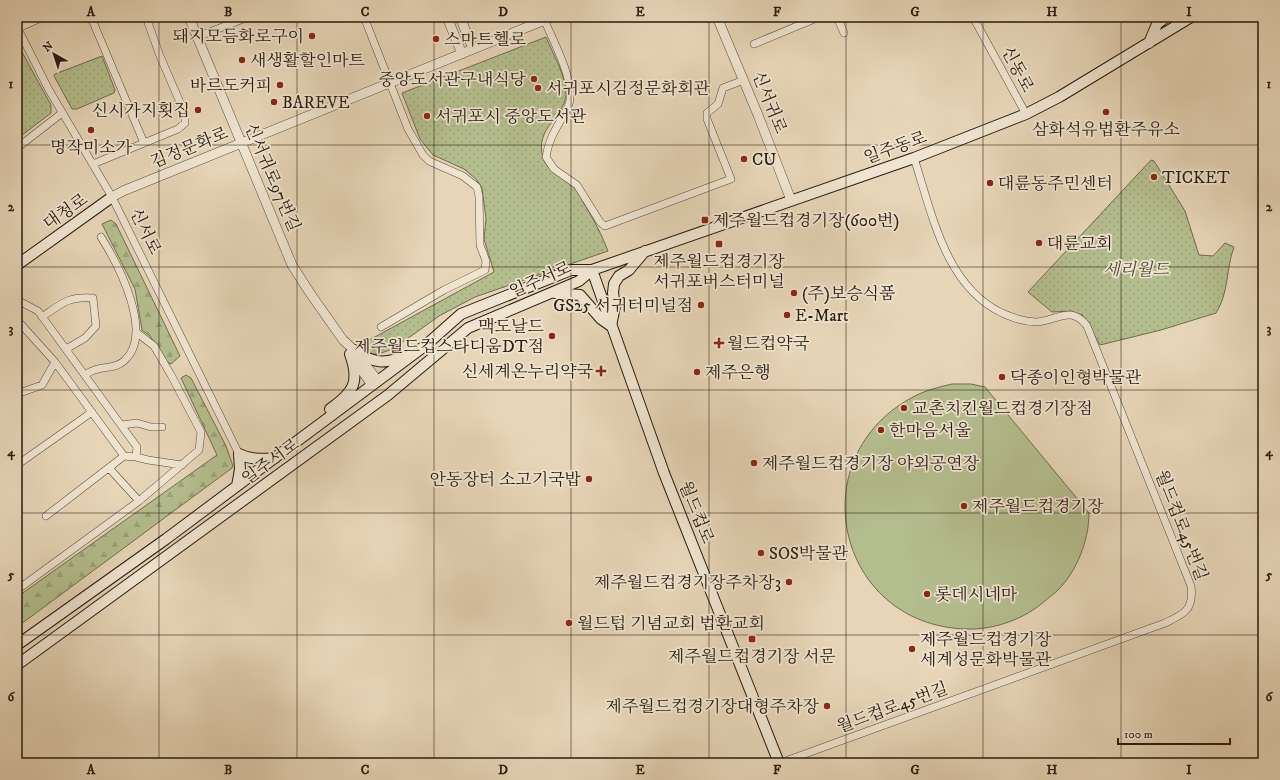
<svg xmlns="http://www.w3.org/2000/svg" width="1280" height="780" viewBox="0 0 1280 780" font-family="'IM FELL DW Pica','Noto Serif KR',serif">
<defs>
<pattern id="forest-firs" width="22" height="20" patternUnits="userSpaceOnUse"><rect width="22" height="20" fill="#b4bd8e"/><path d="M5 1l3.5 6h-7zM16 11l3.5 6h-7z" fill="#9ba279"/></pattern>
<pattern id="park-dots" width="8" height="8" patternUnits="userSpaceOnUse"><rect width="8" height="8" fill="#b4bd8e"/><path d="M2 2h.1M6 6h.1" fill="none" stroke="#9ba279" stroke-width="1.8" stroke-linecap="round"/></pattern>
</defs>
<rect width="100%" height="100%" fill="#e6d5b7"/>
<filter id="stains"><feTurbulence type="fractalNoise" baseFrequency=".005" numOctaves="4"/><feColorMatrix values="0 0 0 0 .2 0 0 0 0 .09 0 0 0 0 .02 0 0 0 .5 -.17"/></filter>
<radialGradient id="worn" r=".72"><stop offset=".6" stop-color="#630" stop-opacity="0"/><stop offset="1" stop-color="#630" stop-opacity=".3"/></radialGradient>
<path fill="#b4bd8e" stroke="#6e6c4e" d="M 952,384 L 971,384 L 985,387 L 1089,513 C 1089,540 1077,571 1058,590 C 1054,594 1050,596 1046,600 C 1025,619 994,630 966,629 C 835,625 799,455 915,396 C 926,390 940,387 952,384 Z"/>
<path fill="url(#forest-firs)" stroke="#6e6c4e" d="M 111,220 L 116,224 L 180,356 L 171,364 L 167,362 L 150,336 L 142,330 L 135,289 L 102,224 Z
M 186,375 L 191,378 L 226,446 L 233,466 L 232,468 L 17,627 L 17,597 L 217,455 L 181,378 Z"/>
<path fill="url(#park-dots)" stroke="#6e6c4e" d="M 546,37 C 552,52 567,78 566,94 C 565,118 534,127 543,158 C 548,173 564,175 574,186 C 578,190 581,197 583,202 C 593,218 601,233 608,251 L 475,297 L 439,316 L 393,349 L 378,354 L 370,354 L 362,344 L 494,272 L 484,239 L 486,219 L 482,188 L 476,179 L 464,169 L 433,155 L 420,139 L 402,93 Z
M 17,43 L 51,105 L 51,113 L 17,139 Z
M 102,56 L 115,90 L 114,93 L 77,109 L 72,109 L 54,76 L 55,74 Z
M 1151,160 L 1154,161 L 1185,211 L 1199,255 L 1213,256 L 1225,243 L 1234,247 C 1226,268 1229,293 1216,313 L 1161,330 L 1100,345 L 1082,315 L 1071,311 L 1052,312 L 1028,292 Z"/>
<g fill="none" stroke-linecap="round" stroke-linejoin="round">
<defs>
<path id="minor" d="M 91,17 L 144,143
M 364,17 L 408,129 L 423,155 L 429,161 L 463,176 L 477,187 L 479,196 L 480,245 L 486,261 L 485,270 L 444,290 L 381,327
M 543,17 C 552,39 578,85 568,107 C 559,125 549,136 546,157 L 554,169 L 577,185 L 600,222 L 605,226 L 731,179 L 707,119 L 707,113 L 718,104 L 723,88 L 744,80
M 837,17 L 844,33
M 973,17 L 1026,114
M 17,27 L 49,90 L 112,197 L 239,454
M 18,28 L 43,17
M 197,37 L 248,17
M 754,44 L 819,17
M 17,148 L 62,113
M 93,164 L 178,129 L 185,123 L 185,114 L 160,56 L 146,17
M 17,300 L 38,311 L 137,447 L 136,457 L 124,456 L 55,362 L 17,320
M 42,317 C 61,304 68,296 93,298 L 96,326 L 85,338 L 66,349
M 85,375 C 99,364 113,371 124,361 C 155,334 118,264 101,237
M 17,394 L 42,385 L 55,362
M 122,425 L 137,423 L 151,427 L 162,427
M 136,457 L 148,460 L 182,465
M 17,465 L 92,412
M 109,468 L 139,501
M 46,516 L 124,456
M 17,590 L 139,501 L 199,450 L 201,432 L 171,375 L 154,346 L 136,332
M 780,763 L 1165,623 C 1184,614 1194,610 1191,586 L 1087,326 C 1071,305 1058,320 1037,322 C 1024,322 1014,318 1002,313 C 945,286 932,213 914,158"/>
<path id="tertiary" d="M 189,17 L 292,265 L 310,293 L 343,340 L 354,350 L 378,381
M 447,17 L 462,54
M 460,17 L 473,49
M 717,17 L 758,115 L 791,200
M 112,197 L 123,191 L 552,17
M 352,357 L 372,385"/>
<path id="secondary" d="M 1149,43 L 1157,24 L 1166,17
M 17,265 L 112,197
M 592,270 L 664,473 L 779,763
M 555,293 L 580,295 L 601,319 L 611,326
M 611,326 L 615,306 L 613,293 L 614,284 L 619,276 L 629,270 L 645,251
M 354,350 C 373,364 385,364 407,356
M 330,409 C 354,392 360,382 350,354
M 239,454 C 251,460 261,459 275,458
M 237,486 L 240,469 L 239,454
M 17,645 L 166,539 L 426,345 L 461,314 L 571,270 L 592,270
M 17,665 L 388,395 L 468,328 L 579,281 L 592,270 L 914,158 L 1026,114 L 1059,97 L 1191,17"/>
</defs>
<use href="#minor" stroke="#584939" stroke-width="8"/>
<use href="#tertiary" stroke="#584939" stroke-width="10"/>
<use href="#secondary" stroke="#291a0f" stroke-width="12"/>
<use href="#minor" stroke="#efe4d0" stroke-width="7"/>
<use href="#tertiary" stroke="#efe4d0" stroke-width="9"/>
<use href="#secondary" stroke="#efe4d0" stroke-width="10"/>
</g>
<path fill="none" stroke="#291a0f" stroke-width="1" stroke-opacity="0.55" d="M 159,17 L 159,763M 297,17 L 297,763M 434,17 L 434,763M 571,17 L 571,763M 709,17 L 709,763M 846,17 L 846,763M 983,17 L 983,763M 1121,17 L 1121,763M 17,145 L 1263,145M 17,267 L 1263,267M 17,390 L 1263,390M 17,513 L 1263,513M 17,635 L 1263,635"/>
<g fill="#8f2418" stroke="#efe4d0" stroke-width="1.5">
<circle cx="312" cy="36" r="4"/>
<circle cx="436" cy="39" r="4"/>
<circle cx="242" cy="60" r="4"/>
<circle cx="534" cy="79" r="4"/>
<circle cx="280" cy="85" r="4"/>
<circle cx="538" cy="88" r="4"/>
<circle cx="274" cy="102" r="4"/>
<circle cx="198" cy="110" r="4"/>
<circle cx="1106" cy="112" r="4"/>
<circle cx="427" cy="116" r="4"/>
<circle cx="91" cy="130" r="4"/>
<circle cx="744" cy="159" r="4"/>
<circle cx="1154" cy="177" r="4"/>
<circle cx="990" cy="183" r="4"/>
<rect x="701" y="216" width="8" height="8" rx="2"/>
<circle cx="1039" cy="243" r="4"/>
<rect x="715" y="240" width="8" height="8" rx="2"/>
<circle cx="794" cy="293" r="4"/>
<circle cx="701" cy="305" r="4"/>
<circle cx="787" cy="315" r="4"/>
<circle cx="552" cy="336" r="4"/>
<path d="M717 337h4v4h4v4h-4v4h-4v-4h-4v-4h4z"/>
<path d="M599 365h4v4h4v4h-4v4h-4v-4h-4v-4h4z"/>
<circle cx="697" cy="372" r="4"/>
<circle cx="1002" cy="377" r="4"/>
<circle cx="904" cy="408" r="4"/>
<circle cx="881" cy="430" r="4"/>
<circle cx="754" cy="463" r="4"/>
<circle cx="589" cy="479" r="4"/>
<circle cx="964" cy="506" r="4"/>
<circle cx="761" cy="553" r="4"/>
<circle cx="789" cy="582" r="4"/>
<circle cx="927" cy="594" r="4"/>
<circle cx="569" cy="623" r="4"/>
<rect x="748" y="635" width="8" height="8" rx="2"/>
<circle cx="912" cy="649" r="4"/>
<circle cx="827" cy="706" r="4"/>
</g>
<g text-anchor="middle" stroke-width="3.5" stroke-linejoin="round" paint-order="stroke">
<g font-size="17" fill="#291a0f" stroke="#efe4d0" text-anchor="start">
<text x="304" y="42" text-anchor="end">돼지모듬화로구이</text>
<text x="444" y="45">스마트헬로</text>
<text x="250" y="66">새생활할인마트</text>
<text x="526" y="85" text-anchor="end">중앙도서관구내식당</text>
<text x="272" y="91" text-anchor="end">바르도커피</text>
<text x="546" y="94">서귀포시김정문화회관</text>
<text x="282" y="108">BAREVE</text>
<text x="190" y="116" text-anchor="end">신시가지횟집</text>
<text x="435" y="122">서귀포시 중앙도서관</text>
<text x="1106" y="135" text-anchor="middle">삼화석유법환주유소</text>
<text x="91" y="153" text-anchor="middle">명작미소가</text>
<text x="752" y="165">CU</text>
<text x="1162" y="183">TICKET</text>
<text x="998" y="189">대륜동주민센터</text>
<text x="713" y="226">제주월드컵경기장(600번)</text>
<text x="1047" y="249">대륜교회</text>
<text x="719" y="267" text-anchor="middle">제주월드컵경기장<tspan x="719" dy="20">서귀포버스터미널</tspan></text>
<text x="802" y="299">(주)보승식품</text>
<text x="693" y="311" text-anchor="end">GS25 서귀터미널점</text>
<text x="795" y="321">E-Mart</text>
<text x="544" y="332" text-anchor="end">맥도날드<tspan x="544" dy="20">제주월드컵스타디움DT점</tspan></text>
<text x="727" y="349">월드컵약국</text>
<text x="593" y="377" text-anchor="end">신세계온누리약국</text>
<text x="705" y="378">제주은행</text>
<text x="1010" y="383">닥종이인형박물관</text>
<text x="912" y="414">교촌치킨월드컵경기장점</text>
<text x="889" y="436">한마음서울</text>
<text x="762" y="469">제주월드컵경기장 야외공연장</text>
<text x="581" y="485" text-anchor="end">안동장터 소고기국밥</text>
<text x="972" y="512">제주월드컵경기장</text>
<text x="769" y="559">SOS박물관</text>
<text x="781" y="588" text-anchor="end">제주월드컵경기장주차장3</text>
<text x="935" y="600">롯데시네마</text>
<text x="577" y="629">월드텁 기념교회 법환교회</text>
<text x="920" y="645">제주월드컵경기장<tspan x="920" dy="20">세계성문화박물관</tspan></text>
<text x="752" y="662" text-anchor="middle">제주월드컵경기장 서문</text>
<text x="819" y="712" text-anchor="end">제주월드컵경기장대형주차장</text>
</g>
<g font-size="17" fill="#291a0f" stroke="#efe4d0">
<text transform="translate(1018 69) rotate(62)" y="6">신동로</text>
<text transform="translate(770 102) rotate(68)" y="6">신서귀로</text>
<text transform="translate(189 147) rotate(-22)" y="6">김정문화로</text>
<text transform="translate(895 147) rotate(-20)" y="6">일주동로</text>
<text transform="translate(273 177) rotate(67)" y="6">신서귀로97번길</text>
<text transform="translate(65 211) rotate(-35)" y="6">대청로</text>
<text transform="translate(146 231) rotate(64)" y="6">신서로</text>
<text transform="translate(540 279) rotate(-24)" y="6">일주서로</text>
<text transform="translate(270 461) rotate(-36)" y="6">일주서로</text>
<text transform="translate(697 512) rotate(68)" y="6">월드컵로</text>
<text transform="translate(1182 525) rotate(69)" y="6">월드컵로45번길</text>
<text transform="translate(892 707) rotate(-20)" y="6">월드컵로45번길</text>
</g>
<g font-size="17" font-style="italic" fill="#534b35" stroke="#efe4d0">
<text x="1136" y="275">세리월드</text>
</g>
</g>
<rect width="1280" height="780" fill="none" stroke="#e6d5b7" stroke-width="44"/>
<g transform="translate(54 54) rotate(321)" stroke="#efe4d0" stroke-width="3" paint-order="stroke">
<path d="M0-3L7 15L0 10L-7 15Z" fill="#291a0f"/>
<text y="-6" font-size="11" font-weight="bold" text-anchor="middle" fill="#291a0f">N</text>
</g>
<path d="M1118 738v6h112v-6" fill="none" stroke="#291a0f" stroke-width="2"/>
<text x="1124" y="738" font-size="12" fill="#291a0f" stroke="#efe4d0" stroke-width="3" paint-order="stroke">100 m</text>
<rect x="22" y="22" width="1236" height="736" fill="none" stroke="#291a0f" stroke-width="1.5"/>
<g font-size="13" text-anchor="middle" font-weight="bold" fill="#291a0f">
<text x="91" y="16">A</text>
<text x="228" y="16">B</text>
<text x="365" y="16">C</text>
<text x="503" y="16">D</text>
<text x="640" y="16">E</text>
<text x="777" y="16">F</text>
<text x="915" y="16">G</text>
<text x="1052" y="16">H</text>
<text x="1189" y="16">I</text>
<text x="11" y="88">1</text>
<text x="1269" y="88">1</text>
<text x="11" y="211">2</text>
<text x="1269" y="211">2</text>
<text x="11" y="333">3</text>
<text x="1269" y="333">3</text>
<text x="11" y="456">4</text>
<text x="1269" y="456">4</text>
<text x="11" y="579">5</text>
<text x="1269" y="579">5</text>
<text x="11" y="701">6</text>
<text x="1269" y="701">6</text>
<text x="91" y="774">A</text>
<text x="228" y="774">B</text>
<text x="365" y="774">C</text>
<text x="503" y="774">D</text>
<text x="640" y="774">E</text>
<text x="777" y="774">F</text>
<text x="915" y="774">G</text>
<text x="1052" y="774">H</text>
<text x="1189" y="774">I</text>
</g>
<rect width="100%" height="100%" filter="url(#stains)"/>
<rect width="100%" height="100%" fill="url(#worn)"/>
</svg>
